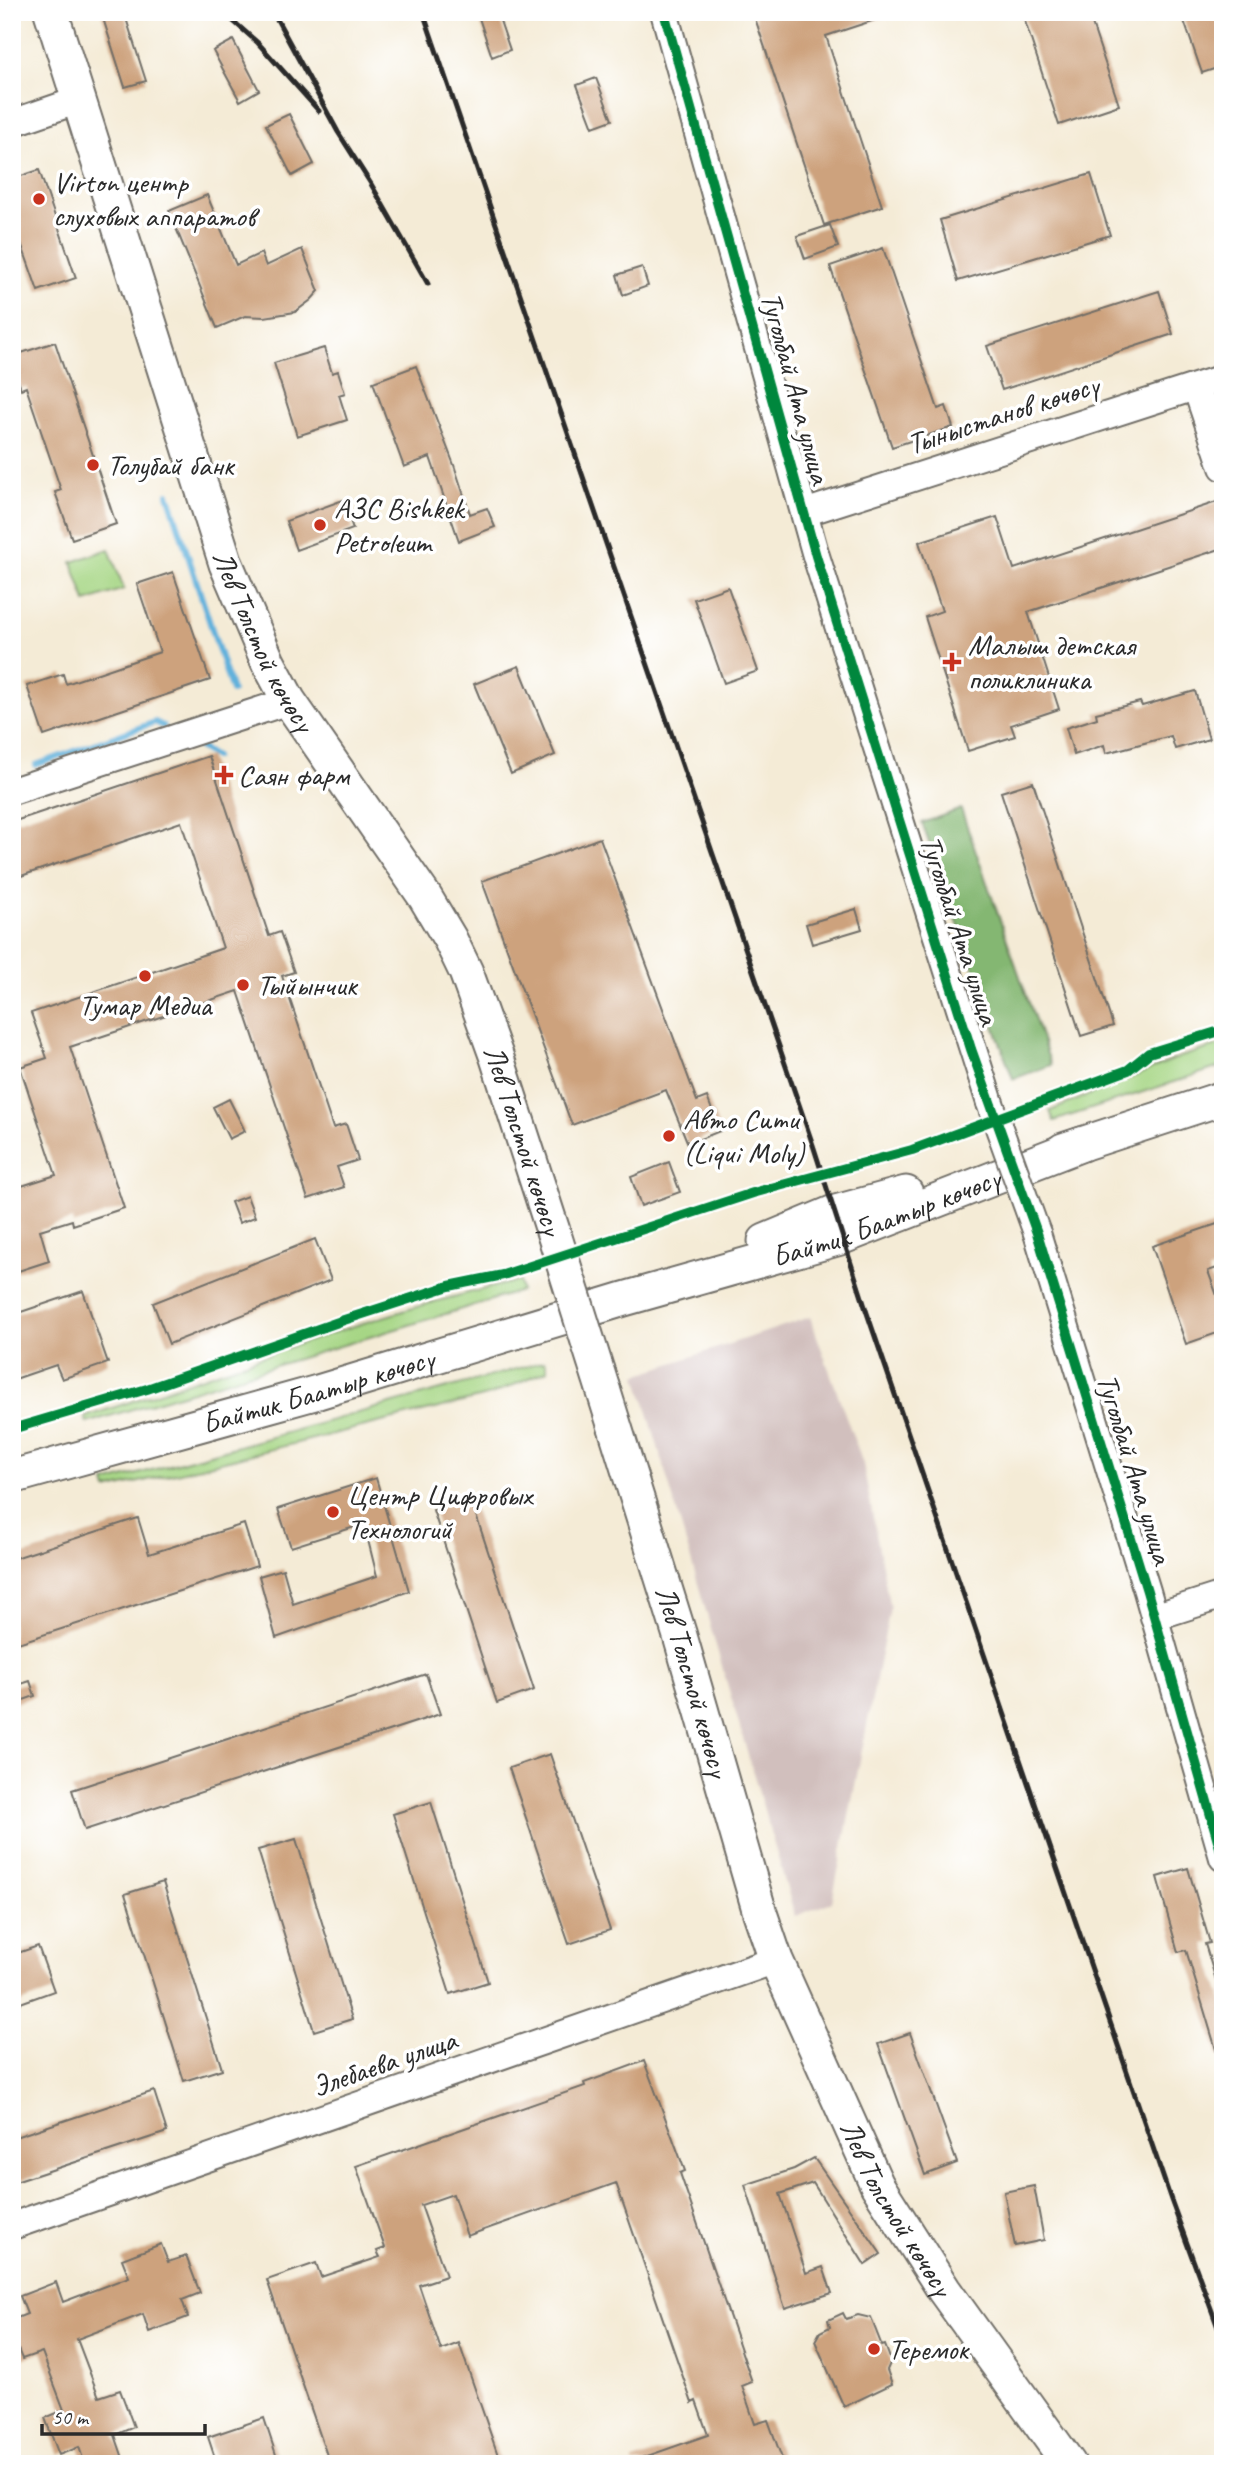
<svg xmlns="http://www.w3.org/2000/svg" width="1235" height="2476" viewBox="0 0 1235 2476" font-family="Caveat,sans-serif">
<rect width="100%" height="100%" fill="#fff"/>
<filter id="ink" filterUnits="userSpaceOnUse"><feTurbulence type="fractalNoise" baseFrequency=".0143" numOctaves="2"/><feDisplacementMap in="SourceGraphic" scale="14" xChannelSelector="R" yChannelSelector="G"/><feConvolveMatrix kernelMatrix="1 2 1 2 8 2 1 2 1" color-interpolation-filters="sRGB"/></filter>
<filter id="wash" filterUnits="userSpaceOnUse"><feTurbulence type="fractalNoise" baseFrequency=".00686" numOctaves="4" result="noise"/><feDisplacementMap in="SourceGraphic" scale="28" xChannelSelector="R" yChannelSelector="G"/><feGaussianBlur stdDeviation="1.57" result="paint"/><feColorMatrix in="noise" values="0 0 0 0 0 0 0 0 0 0 0 0 0 0 0 0 0 1.4 0 .05"/><feComposite in="paint" operator="in"/></filter>
<g filter="url(#wash)">
<rect width="100%" height="100%" fill="#f4ebd6"/>
<path fill="#d1bfbd" d="M 810,1317 L 863,1464 L 890,1608 L 832,1902 L 795,1916 L 637,1375 Z"/>
<path fill="#a6d684" stroke="#688058" stroke-width="2" d="M 109,549 L 124,589 L 86,602 L 72,562 Z
M 1223,1044 L 1223,1066 L 1054,1121 L 1050,1111 L 1180,1057 Z
M 519,1281 L 521,1291 L 87,1423 L 85,1417 C 229,1370 371,1313 519,1281 Z
M 545,1361 L 548,1370 L 491,1395 L 107,1490 L 105,1483 Z"/>
<path fill="#84b772" stroke="#58714e" stroke-width="2" d="M 961,809 L 1051,1065 L 1013,1079 L 922,823 Z"/>
<g fill="none" stroke-linecap="round" stroke-linejoin="round">
<path stroke="#60b1db" stroke-width="6" d="M 168,494 L 232,691
M 196,745 L 215,757
M 36,765 L 155,722 L 163,726"/>
</g>
<g id="blocks">
<path fill="#cda27d" d="M 101,12 L 124,12 L 146,81 L 125,87 Z
M 477,12 L 497,12 L 510,50 L 492,57 Z
M 753,12 L 887,12 L 887,16 L 826,36 L 882,206 L 824,225 Z
M 1022,12 L 1088,12 L 1119,105 L 1059,125 Z
M 1181,12 L 1223,12 L 1223,66 L 1202,73 Z
M 233,40 L 259,90 L 240,101 L 213,51 Z
M 596,78 L 612,120 L 593,127 L 577,85 Z
M 289,114 L 314,164 L 292,176 L 266,125 Z
M 39,170 L 76,278 L 38,291 L 15,226 L 12,227 L 12,179 Z
M 1091,174 L 1110,235 L 958,281 L 940,220 Z
M 207,195 L 236,265 L 261,253 L 266,266 L 302,249 L 319,291 L 311,300 L 295,312 L 264,317 L 245,316 L 217,328 L 169,211 Z
M 830,225 L 838,247 L 805,259 L 797,236 Z
M 883,248 L 938,409 L 946,406 L 953,427 L 892,447 L 830,266 Z
M 642,267 L 648,286 L 623,295 L 617,275 Z
M 1159,291 L 1173,334 L 1002,390 L 987,346 Z
M 55,342 L 116,524 L 72,539 L 55,492 L 61,490 L 26,387 L 21,389 L 12,363 L 12,356 Z
M 324,348 L 332,373 L 338,371 L 345,393 L 339,395 L 347,420 L 297,436 L 274,363 Z
M 416,366 L 454,465 L 470,514 L 487,508 L 495,527 L 459,541 L 430,457 L 404,467 L 373,382 Z
M 343,500 L 353,529 L 296,550 L 286,521 Z
M 1223,500 L 1223,548 L 1028,612 L 1059,709 L 1011,725 L 1015,736 L 968,751 L 925,617 L 942,611 L 919,542 L 997,517 L 1014,569 Z
M 173,572 L 210,680 L 44,736 L 27,686 L 63,674 L 66,684 L 160,652 L 137,584 Z
M 728,587 L 758,671 L 724,683 L 694,599 Z
M 519,666 L 555,755 L 511,774 L 474,684 Z
M 1195,691 L 1209,739 L 1175,749 L 1171,736 L 1106,753 L 1104,745 L 1074,755 L 1066,728 L 1097,718 L 1096,713 L 1140,702 L 1142,706 Z
M 209,756 L 269,936 L 280,932 L 294,972 L 282,976 L 333,1128 L 346,1124 L 358,1160 L 337,1167 L 344,1187 L 308,1199 L 238,991 L 70,1047 L 124,1208 L 73,1225 L 72,1220 L 40,1230 L 49,1261 L 12,1273 L 12,1189 L 56,1175 L 20,1067 L 47,1058 L 31,1013 L 223,948 L 181,822 L 12,879 L 12,822 Z
M 1033,782 L 1113,1026 L 1081,1036 L 1001,792 Z
M 600,838 L 697,1101 L 707,1097 L 720,1131 L 688,1144 L 666,1090 L 572,1125 L 482,881 Z
M 856,909 L 862,929 L 812,944 L 806,924 Z
M 229,1099 L 245,1131 L 229,1139 L 213,1107 Z
M 669,1162 L 680,1192 L 641,1206 L 631,1177 Z
M 247,1196 L 255,1217 L 239,1223 L 231,1202 Z
M 1223,1222 L 1223,1266 L 1208,1271 L 1223,1312 L 1217,1314 L 1223,1331 L 1186,1344 L 1152,1246 Z
M 315,1239 L 331,1280 L 169,1344 L 153,1303 Z
M 83,1291 L 108,1363 L 62,1379 L 56,1365 L 12,1380 L 12,1315 Z
M 376,1478 L 409,1591 L 276,1638 L 259,1576 L 283,1569 L 293,1604 L 377,1576 L 364,1524 L 291,1547 L 278,1509 Z
M 470,1497 L 534,1690 L 497,1703 L 433,1510 Z
M 138,1518 L 149,1554 L 244,1524 L 257,1566 L 12,1645 L 12,1559 Z
M 426,1674 L 440,1714 L 85,1830 L 72,1790 Z
M 30,1681 L 35,1696 L 12,1704 L 12,1687 Z
M 550,1754 L 610,1930 L 569,1944 L 509,1768 Z
M 431,1802 L 488,1982 L 450,1994 L 393,1814 Z
M 296,1839 L 352,2019 L 314,2031 L 258,1850 Z
M 1188,1868 L 1210,1943 L 1205,1944 L 1223,2003 L 1223,2056 L 1218,2056 L 1186,1950 L 1178,1952 L 1157,1877 Z
M 163,1882 L 222,2069 L 184,2081 L 125,1894 Z
M 38,1946 L 54,1991 L 12,2006 L 12,1955 Z
M 910,2033 L 957,2163 L 925,2175 L 878,2044 Z
M 644,2061 L 685,2171 L 680,2173 L 752,2382 L 742,2386 L 755,2424 L 768,2420 L 784,2464 L 633,2464 L 633,2461 L 708,2435 L 696,2401 L 692,2403 L 616,2183 L 467,2236 L 453,2194 L 421,2205 L 446,2276 L 419,2285 L 441,2350 L 459,2343 L 501,2464 L 330,2464 L 267,2280 L 316,2263 L 321,2277 L 380,2257 L 377,2251 L 385,2248 L 356,2166 L 585,2086 L 584,2083 Z
M 154,2091 L 167,2132 L 12,2183 L 12,2138 Z
M 814,2158 L 881,2254 L 865,2265 L 813,2183 L 780,2194 L 806,2273 L 823,2267 L 832,2293 L 785,2308 L 745,2185 L 794,2169 Z
M 1034,2186 L 1044,2240 L 1015,2246 L 1004,2192 Z
M 161,2244 L 168,2262 L 186,2256 L 200,2293 L 182,2300 L 188,2317 L 149,2332 L 143,2314 L 77,2339 L 99,2397 L 120,2390 L 134,2427 L 115,2435 L 125,2464 L 85,2464 L 79,2447 L 59,2455 L 45,2418 L 64,2410 L 42,2352 L 22,2359 L 12,2334 L 12,2320 L 27,2314 L 20,2296 L 56,2282 L 63,2302 L 129,2277 L 122,2259 Z
M 843,2313 L 846,2319 L 858,2315 L 871,2318 L 882,2346 L 885,2345 L 891,2361 L 887,2370 L 892,2384 L 844,2407 L 815,2341 L 820,2332 L 830,2327 L 828,2320 Z
M 264,2418 L 279,2464 L 217,2464 L 208,2437 Z"/>
</g>
</g>
<g filter="url(#ink)">
<use href="#blocks" fill-opacity="0" stroke="#716e67" stroke-width="2"/>
<g fill="none" stroke-linecap="round" stroke-linejoin="round">
<defs>
<path id="minor" d="M 664,12 L 816,556 L 990,1103
M 12,123 L 79,100
M 1196,387 L 1223,467
M 804,513 L 1223,378
M 12,791 L 289,701
M 1037,1233 L 1147,1591 L 1223,1858
M 1154,1617 L 1223,1595
M 12,2226 L 776,1960"/>
<g id="major">
<path id="s1" d="M 51,12 L 226,564 L 268,662 L 289,701 L 425,897 L 450,939 L 466,972 L 497,1058 L 554,1234"/>
<path d="M 1063,1150 L 1223,1098"/>
<path d="M 765,1241 L 832,1213 L 906,1193"/>
<path id="s2" d="M 603,1389 L 680,1636 L 760,1913 L 776,1960 L 877,2185 L 944,2290 L 1069,2464"/>
<path id="s3" d="M 12,1477 L 318,1392 L 624,1299 L 840,1238 L 1082,1144"/>
</g>
</defs>
<use href="#minor" stroke="#716e67" stroke-width="30"/>
<use href="#major" stroke="#716e67" stroke-width="37"/>
<use href="#minor" stroke="#fff" stroke-width="26"/>
<use href="#major" stroke="#fff" stroke-width="33"/>
<path stroke="#2b2b2b" stroke-width="5" d="M 223,12 L 258,43 L 319,111
M 273,12 L 338,132 L 371,184 L 428,284
M 423,12 L 813,1145 L 867,1313 L 1171,2200 L 1223,2341"/>
<defs>
<path id="minor-bridge" d="M 990,1103 L 1037,1233"/>
<path id="major-bridge" d="M 554,1234 L 603,1389"/>
</defs>
<use href="#minor-bridge" stroke="#716e67" stroke-width="30" stroke-linecap="butt"/>
<use href="#major-bridge" stroke="#716e67" stroke-width="37" stroke-linecap="butt"/>
<use href="#minor-bridge" stroke="#fff" stroke-width="26"/>
<use href="#major-bridge" stroke="#fff" stroke-width="33"/>
<defs>
<path id="cycleway" d="M 664,12 L 816,556 L 971,1049 L 1037,1233 L 1147,1591 L 1223,1858
M 12,1429 L 147,1389 L 344,1320 L 449,1286 L 503,1275 L 753,1193 L 912,1150 L 1128,1070 L 1149,1053 L 1223,1030"/>
</defs>
<use href="#cycleway" stroke="#fff" stroke-width="15"/>
<use href="#cycleway" stroke="#00873e" stroke-width="10"/>
</g>
</g>
<g fill="#c8321e" stroke="#fff" stroke-width="2.5">
<circle cx="39" cy="199" r="7"/>
<circle cx="93" cy="465" r="7"/>
<circle cx="320" cy="525" r="7"/>
<path d="M948.5 651.5h7v7h7v7h-7v7h-7v-7h-7v-7h7z"/>
<path d="M220.5 764.5h7v7h7v7h-7v7h-7v-7h-7v-7h7z"/>
<circle cx="145" cy="976" r="7"/>
<circle cx="243" cy="985" r="7"/>
<circle cx="669" cy="1136" r="7"/>
<circle cx="333" cy="1512" r="7"/>
<circle cx="874" cy="2349" r="7"/>
</g>
<g text-anchor="middle" stroke-width="7" stroke-linejoin="round" paint-order="stroke">
<g font-size="30" fill="#2b2b2b" stroke="#fff" text-anchor="start">
<text x="53" y="192">Virton центр<tspan x="53" dy="34">слуховых аппаратов</tspan></text>
<text x="107" y="475">Толубай банк</text>
<text x="334" y="518">АЗС Bishkek<tspan x="334" dy="34">Petroleum</tspan></text>
<text x="968" y="655">Малыш детская<tspan x="968" dy="34">поликлиника</tspan></text>
<text x="238" y="785">Саян фарм</text>
<text x="257" y="995">Тыйынчик</text>
<text x="145" y="1015" text-anchor="middle">Тумар Медиа</text>
<text x="683" y="1129">Авто Сити<tspan x="683" dy="34">(Liqui Moly)</tspan></text>
<text x="347" y="1505">Центр Цифровых<tspan x="347" dy="34">Технологий</tspan></text>
<text x="888" y="2359">Теремок</text>
</g>
<g font-size="30" fill="#2b2b2b" stroke="#fff">
<text transform="translate(796 388) rotate(75)" y="10">Туголбай Ата улица</text>
<text transform="translate(1003 414) rotate(-18)" y="10">Тыныстанов көчөсү</text>
<text dy="10" stroke="none"><textPath href="#s1" startOffset="665">Лев Толстой көчөсү</textPath></text>
<text transform="translate(960 930) rotate(72)" y="10">Туголбай Ата улица</text>
<text dy="10" stroke="none"><textPath href="#s1" startOffset="1232">Лев Толстой көчөсү</textPath></text>
<text dy="10" stroke="none"><textPath href="#s3" startOffset="912">Байтик Баатыр көчөсү</textPath></text>
<text dy="10" stroke="none"><textPath href="#s3" startOffset="318">Байтик Баатыр көчөсү</textPath></text>
<text transform="translate(1135 1469) rotate(73)" y="10">Туголбай Ата улица</text>
<text dy="10" stroke="none"><textPath href="#s2" startOffset="306">Лев Толстой көчөсү</textPath></text>
<text transform="translate(384 2063) rotate(-19)" y="10">Элебаева улица</text>
<text dy="10" stroke="none"><textPath href="#s2" startOffset="873">Лев Толстой көчөсү</textPath></text>
</g>
</g>
<rect width="1235" height="2476" fill="none" stroke="#fff" stroke-width="42"/>
<path d="M42 2424v10h163v-10" fill="none" stroke="#2b2b2b" stroke-width="3.5"/>
<text x="52" y="2424" font-size="21" fill="#2b2b2b" stroke="#ffffff" stroke-width="5" paint-order="stroke">50 m</text>
</svg>
